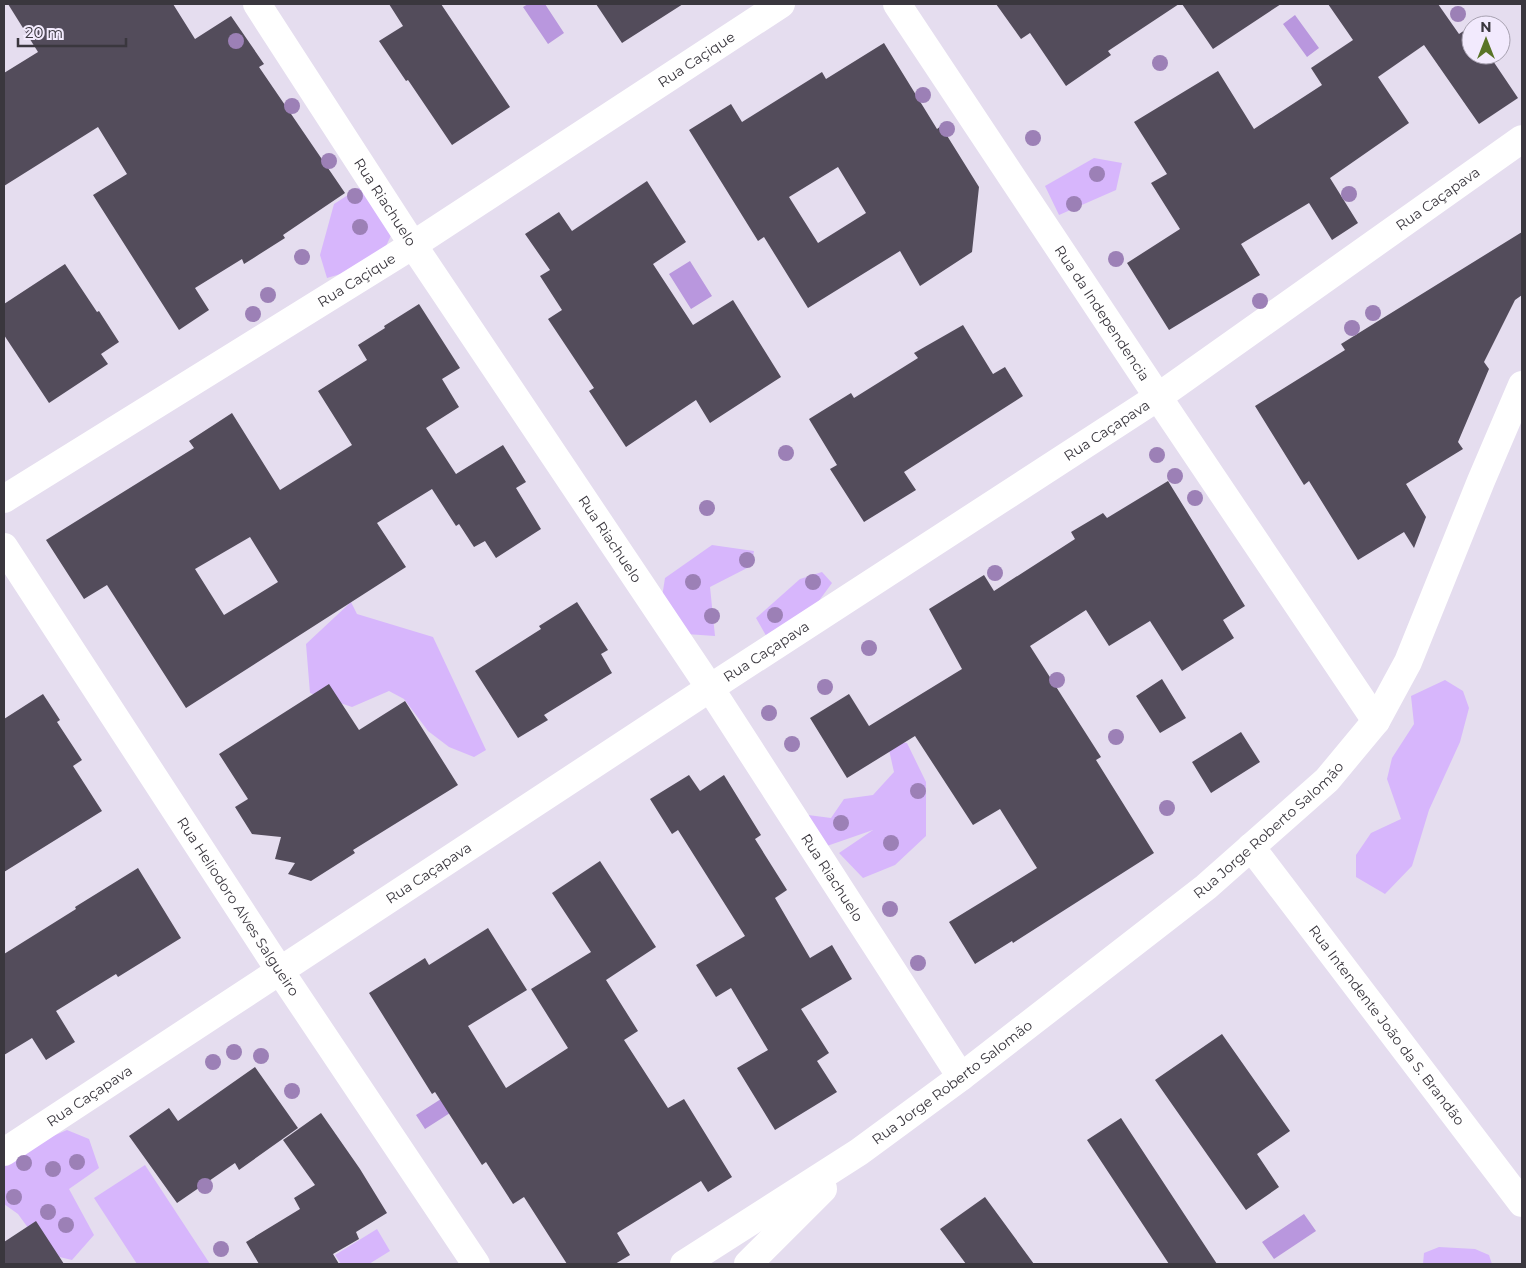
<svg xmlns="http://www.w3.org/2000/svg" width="1526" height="1268" viewBox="0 0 1526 1268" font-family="Montserrat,sans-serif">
<rect width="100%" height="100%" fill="#e5ddef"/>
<path fill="#d7b6fc" d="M 1094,158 L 1122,163 L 1116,190 L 1059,215 L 1045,186 Z
M 362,186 L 395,227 L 378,263 L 327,278 L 320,255 L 334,204 Z
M 712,545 L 754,551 L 751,566 L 710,587 L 715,636 L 686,634 L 660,610 L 665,578 Z
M 822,572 L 832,583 L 791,639 L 768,639 L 756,618 L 800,579 Z
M 351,602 L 357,614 L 433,637 L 486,750 L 474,757 L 449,747 L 428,731 L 404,699 L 389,691 L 352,707 L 310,693 L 306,644 Z
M 1445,680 L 1463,691 L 1469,708 L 1460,742 L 1429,810 L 1412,866 L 1385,894 L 1356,877 L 1356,855 L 1371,833 L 1401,819 L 1387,779 L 1392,758 L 1414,724 L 1411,696 Z
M 887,741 L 907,743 L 926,782 L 926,836 L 895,865 L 863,878 L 839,853 L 873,830 L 824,847 L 808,815 L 831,818 L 844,799 L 873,795 L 894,772 Z
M 67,1130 L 89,1139 L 99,1168 L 69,1189 L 94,1235 L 72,1260 L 47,1254 L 18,1214 L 4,1204 L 4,1165 L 18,1151 Z
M 145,1165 L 210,1264 L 137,1264 L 94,1198 Z
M 377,1229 L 390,1251 L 369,1264 L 341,1264 L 335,1255 Z
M 1439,1247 L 1475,1249 L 1489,1255 L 1492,1264 L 1423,1264 L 1424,1253 Z"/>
<path fill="#b997de" d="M 528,4 L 545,4 L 564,33 L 548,44 L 523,7 Z
M 1295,15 L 1319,48 L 1307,57 L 1283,24 Z
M 690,261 L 712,296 L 691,309 L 669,274 Z
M 455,1090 L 464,1104 L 425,1129 L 416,1115 Z
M 1304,1214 L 1316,1231 L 1274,1259 L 1262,1242 Z"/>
<path fill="#534c5b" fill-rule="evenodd" d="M 8,4 L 173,4 L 195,39 L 231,16 L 264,64 L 259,67 L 345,193 L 283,235 L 285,238 L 244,264 L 242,259 L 195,288 L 209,310 L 179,330 L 93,195 L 127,174 L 98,127 L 4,186 L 4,73 L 38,52 Z
M 389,4 L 441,4 L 510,107 L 452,145 L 408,80 L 406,81 L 379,41 L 403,26 Z
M 596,4 L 683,4 L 622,43 Z
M 996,4 L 1179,4 L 1108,51 L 1111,55 L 1066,86 L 1030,33 L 1021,39 Z
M 1182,4 L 1281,4 L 1213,49 Z
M 1328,4 L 1438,4 L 1459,34 L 1471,26 L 1471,55 L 1489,55 L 1518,98 L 1479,124 L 1424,45 L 1378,77 L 1409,123 L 1330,178 L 1358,223 L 1332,240 L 1309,203 L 1241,244 L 1260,275 L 1169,330 L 1127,263 L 1180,229 L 1151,183 L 1167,174 L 1134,122 L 1218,71 L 1254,129 L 1322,85 L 1311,68 L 1353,40 Z
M 884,43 L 937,129 L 941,126 L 979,187 L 972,252 L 920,286 L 900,251 L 808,308 L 764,237 L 758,241 L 689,130 L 731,104 L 742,122 L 822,72 L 826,79 ZM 838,167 L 866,213 L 818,243 L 789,197 Z
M 647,181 L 686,242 L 653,264 L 693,325 L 733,300 L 781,377 L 710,423 L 696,400 L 626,447 L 589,391 L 594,388 L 548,319 L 562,310 L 540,276 L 550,270 L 525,234 L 559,212 L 572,231 Z
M 1522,232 L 1522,295 L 1515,300 L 1484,362 L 1489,369 L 1458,442 L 1463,449 L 1406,484 L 1426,517 L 1414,548 L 1404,532 L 1358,560 L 1309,481 L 1304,485 L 1255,406 L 1345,350 L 1341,344 Z
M 65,264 L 97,312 L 99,311 L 119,342 L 101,354 L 108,364 L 49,403 L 4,335 L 4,304 Z
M 419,304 L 460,368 L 442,379 L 459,407 L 426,428 L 456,474 L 503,445 L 526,482 L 516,488 L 541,529 L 496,558 L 485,541 L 474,547 L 459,524 L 456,526 L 432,489 L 377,523 L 406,567 L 186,708 L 107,585 L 84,599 L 46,540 L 194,448 L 189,441 L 232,413 L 280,490 L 352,445 L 318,391 L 367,360 L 358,345 L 385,328 L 384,326 ZM 250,537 L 278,582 L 224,615 L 195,569 Z
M 963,325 L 993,374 L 1005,367 L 1023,396 L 904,472 L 916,490 L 864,522 L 830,469 L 837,465 L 809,419 L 851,393 L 854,398 L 918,358 L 914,353 Z
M 1168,481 L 1245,606 L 1223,620 L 1234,638 L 1182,671 L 1150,621 L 1109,646 L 1086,610 L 1030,646 L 1101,757 L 1096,760 L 1154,853 L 1013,943 L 1012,941 L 975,964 L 949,922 L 1037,868 L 1000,809 L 973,825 L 915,736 L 847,778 L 810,718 L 849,694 L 869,726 L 962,669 L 929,609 L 984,575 L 994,591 L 1075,539 L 1071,532 L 1103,513 L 1107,518 Z
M 577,602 L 608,650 L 601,654 L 612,673 L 544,715 L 548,720 L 518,738 L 475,671 L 541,629 L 539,626 Z
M 1162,679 L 1186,718 L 1160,733 L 1136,696 Z
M 329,684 L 359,730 L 405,701 L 458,785 L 353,850 L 355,853 L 311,881 L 288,874 L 295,863 L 275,859 L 281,837 L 252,834 L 235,807 L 248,799 L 219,754 Z
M 43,694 L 60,720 L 57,722 L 82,760 L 73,766 L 102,811 L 4,872 L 4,719 Z
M 1241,732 L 1260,762 L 1211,793 L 1192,762 Z
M 689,775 L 700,791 L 724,775 L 761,835 L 755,839 L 787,890 L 775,898 L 810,958 L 832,945 L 852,979 L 801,1009 L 829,1053 L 817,1061 L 837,1092 L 775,1130 L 737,1068 L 768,1050 L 731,988 L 716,997 L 696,965 L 745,936 L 678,830 L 672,834 L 650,799 Z
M 600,861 L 656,947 L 606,980 L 638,1031 L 624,1040 L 668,1108 L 684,1099 L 732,1177 L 708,1192 L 701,1181 L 617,1233 L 630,1255 L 615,1264 L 567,1264 L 524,1197 L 513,1204 L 486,1162 L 482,1165 L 435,1092 L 432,1094 L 369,993 L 425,958 L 429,965 L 488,928 L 527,990 L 468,1026 L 506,1088 L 568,1048 L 531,989 L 591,952 L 552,893 Z
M 138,868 L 181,938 L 118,977 L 116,974 L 56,1011 L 75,1042 L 46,1060 L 32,1038 L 4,1055 L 4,954 L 76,909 L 75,907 Z
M 1222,1034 L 1290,1131 L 1257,1154 L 1279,1187 L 1246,1210 L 1155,1080 Z
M 255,1067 L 298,1128 L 239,1170 L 235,1163 L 177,1203 L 129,1136 L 169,1108 L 178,1121 Z
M 321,1113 L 360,1169 L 387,1213 L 356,1232 L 359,1239 L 333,1254 L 339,1264 L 259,1264 L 246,1242 L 300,1209 L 294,1198 L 315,1185 L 283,1140 Z
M 1121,1118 L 1217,1264 L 1169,1264 L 1087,1140 Z
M 985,1197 L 1034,1264 L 966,1264 L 940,1229 Z
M 36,1221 L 64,1264 L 4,1264 L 4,1242 Z"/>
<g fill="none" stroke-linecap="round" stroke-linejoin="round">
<g stroke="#fff" stroke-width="28">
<path id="s1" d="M 257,4 L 413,245 L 710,688 L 961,1077"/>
<path id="s2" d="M 897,4 L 1158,397 L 1376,721"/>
<path id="s3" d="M 4,499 L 413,245 L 781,4"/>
<path id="s4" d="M 1251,847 L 1522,1203"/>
<path id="s5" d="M 4,1152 L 710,688 L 1158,397 L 1522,139"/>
</g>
<g stroke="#fff" stroke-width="28">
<path id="s6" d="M 4,547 L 280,971 L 476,1264"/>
<path id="s7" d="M 684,1264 L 859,1152 L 961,1077 L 1206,887 L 1327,780 L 1376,721 L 1408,662 L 1481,481 L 1522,385"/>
<path d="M 748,1264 L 823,1189"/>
</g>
</g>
<g fill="#9c80b6">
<circle cx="1458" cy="14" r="8"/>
<circle cx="236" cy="41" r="8"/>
<circle cx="1160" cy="63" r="8"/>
<circle cx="923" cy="95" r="8"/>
<circle cx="292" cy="106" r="8"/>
<circle cx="947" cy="129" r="8"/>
<circle cx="1033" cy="138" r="8"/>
<circle cx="329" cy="161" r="8"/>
<circle cx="1097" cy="174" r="8"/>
<circle cx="1349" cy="194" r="8"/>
<circle cx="355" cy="196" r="8"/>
<circle cx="1074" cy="204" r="8"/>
<circle cx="360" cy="227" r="8"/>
<circle cx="302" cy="257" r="8"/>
<circle cx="1116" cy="259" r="8"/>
<circle cx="268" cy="295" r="8"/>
<circle cx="1260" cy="301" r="8"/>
<circle cx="1373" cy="313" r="8"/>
<circle cx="253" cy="314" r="8"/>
<circle cx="1352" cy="328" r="8"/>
<circle cx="786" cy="453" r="8"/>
<circle cx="1157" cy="455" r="8"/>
<circle cx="1175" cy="476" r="8"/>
<circle cx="1195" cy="498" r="8"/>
<circle cx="707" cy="508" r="8"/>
<circle cx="747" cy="560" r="8"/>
<circle cx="995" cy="573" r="8"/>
<circle cx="693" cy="582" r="8"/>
<circle cx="813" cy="582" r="8"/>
<circle cx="775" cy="615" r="8"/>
<circle cx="712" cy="616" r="8"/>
<circle cx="869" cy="648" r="8"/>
<circle cx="1057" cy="680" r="8"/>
<circle cx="825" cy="687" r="8"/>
<circle cx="769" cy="713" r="8"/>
<circle cx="1116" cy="737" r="8"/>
<circle cx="792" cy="744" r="8"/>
<circle cx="918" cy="791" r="8"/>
<circle cx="1167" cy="808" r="8"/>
<circle cx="841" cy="823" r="8"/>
<circle cx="891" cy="843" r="8"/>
<circle cx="890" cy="909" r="8"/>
<circle cx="918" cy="963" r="8"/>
<circle cx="234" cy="1052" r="8"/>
<circle cx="261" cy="1056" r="8"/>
<circle cx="213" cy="1062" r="8"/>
<circle cx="292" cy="1091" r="8"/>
<circle cx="77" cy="1162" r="8"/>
<circle cx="24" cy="1163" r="8"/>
<circle cx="53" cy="1169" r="8"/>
<circle cx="205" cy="1186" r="8"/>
<circle cx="14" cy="1197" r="8"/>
<circle cx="48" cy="1212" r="8"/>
<circle cx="66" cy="1225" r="8"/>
<circle cx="221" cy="1249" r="8"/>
</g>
<g text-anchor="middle" stroke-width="5" stroke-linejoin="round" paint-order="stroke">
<g font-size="14" fill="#3a373e" stroke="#f2eafd">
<text dy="5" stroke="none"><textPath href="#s3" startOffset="820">Rua Caçique</textPath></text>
<text dy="5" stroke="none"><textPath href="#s5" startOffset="1722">Rua Caçapava</textPath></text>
<text dy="5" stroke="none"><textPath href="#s1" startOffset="236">Rua Riachuelo</textPath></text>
<text dy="5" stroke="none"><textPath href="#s3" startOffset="415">Rua Caçique</textPath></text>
<text dy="5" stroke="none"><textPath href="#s2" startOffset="371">Rua da Independencia</textPath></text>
<text dy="5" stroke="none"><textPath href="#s5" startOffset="1318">Rua Caçapava</textPath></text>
<text dy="5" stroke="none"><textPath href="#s1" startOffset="641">Rua Riachuelo</textPath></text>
<text dy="5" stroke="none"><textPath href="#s5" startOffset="912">Rua Caçapava</textPath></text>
<text dy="5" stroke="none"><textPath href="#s7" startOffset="729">Rua Jorge Roberto Salomão</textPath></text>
<text dy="5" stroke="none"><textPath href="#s5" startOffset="508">Rua Caçapava</textPath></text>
<text dy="5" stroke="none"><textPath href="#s1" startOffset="1046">Rua Riachuelo</textPath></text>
<text dy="5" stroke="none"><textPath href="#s6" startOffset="429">Rua Heliodoro Alves Salgueiro</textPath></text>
<text dy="5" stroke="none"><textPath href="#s4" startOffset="224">Rua Intendente João da S. Brandão</textPath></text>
<text dy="5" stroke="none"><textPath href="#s7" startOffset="324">Rua Jorge Roberto Salomão</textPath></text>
<text dy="5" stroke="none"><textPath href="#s5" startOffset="102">Rua Caçapava</textPath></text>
</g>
</g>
<rect width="1526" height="1268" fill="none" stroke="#3a373e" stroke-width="10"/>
<g transform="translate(1486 40)"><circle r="24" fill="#f2eafd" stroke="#a8a2b1"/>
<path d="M0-4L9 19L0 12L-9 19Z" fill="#597427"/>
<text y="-8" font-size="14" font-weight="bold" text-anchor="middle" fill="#3a373e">N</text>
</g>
<path d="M18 38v8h108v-8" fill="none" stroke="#3a373e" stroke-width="2.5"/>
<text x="25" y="38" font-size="15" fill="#3a373e" stroke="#f2eafd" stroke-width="4" paint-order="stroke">20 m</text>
</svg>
